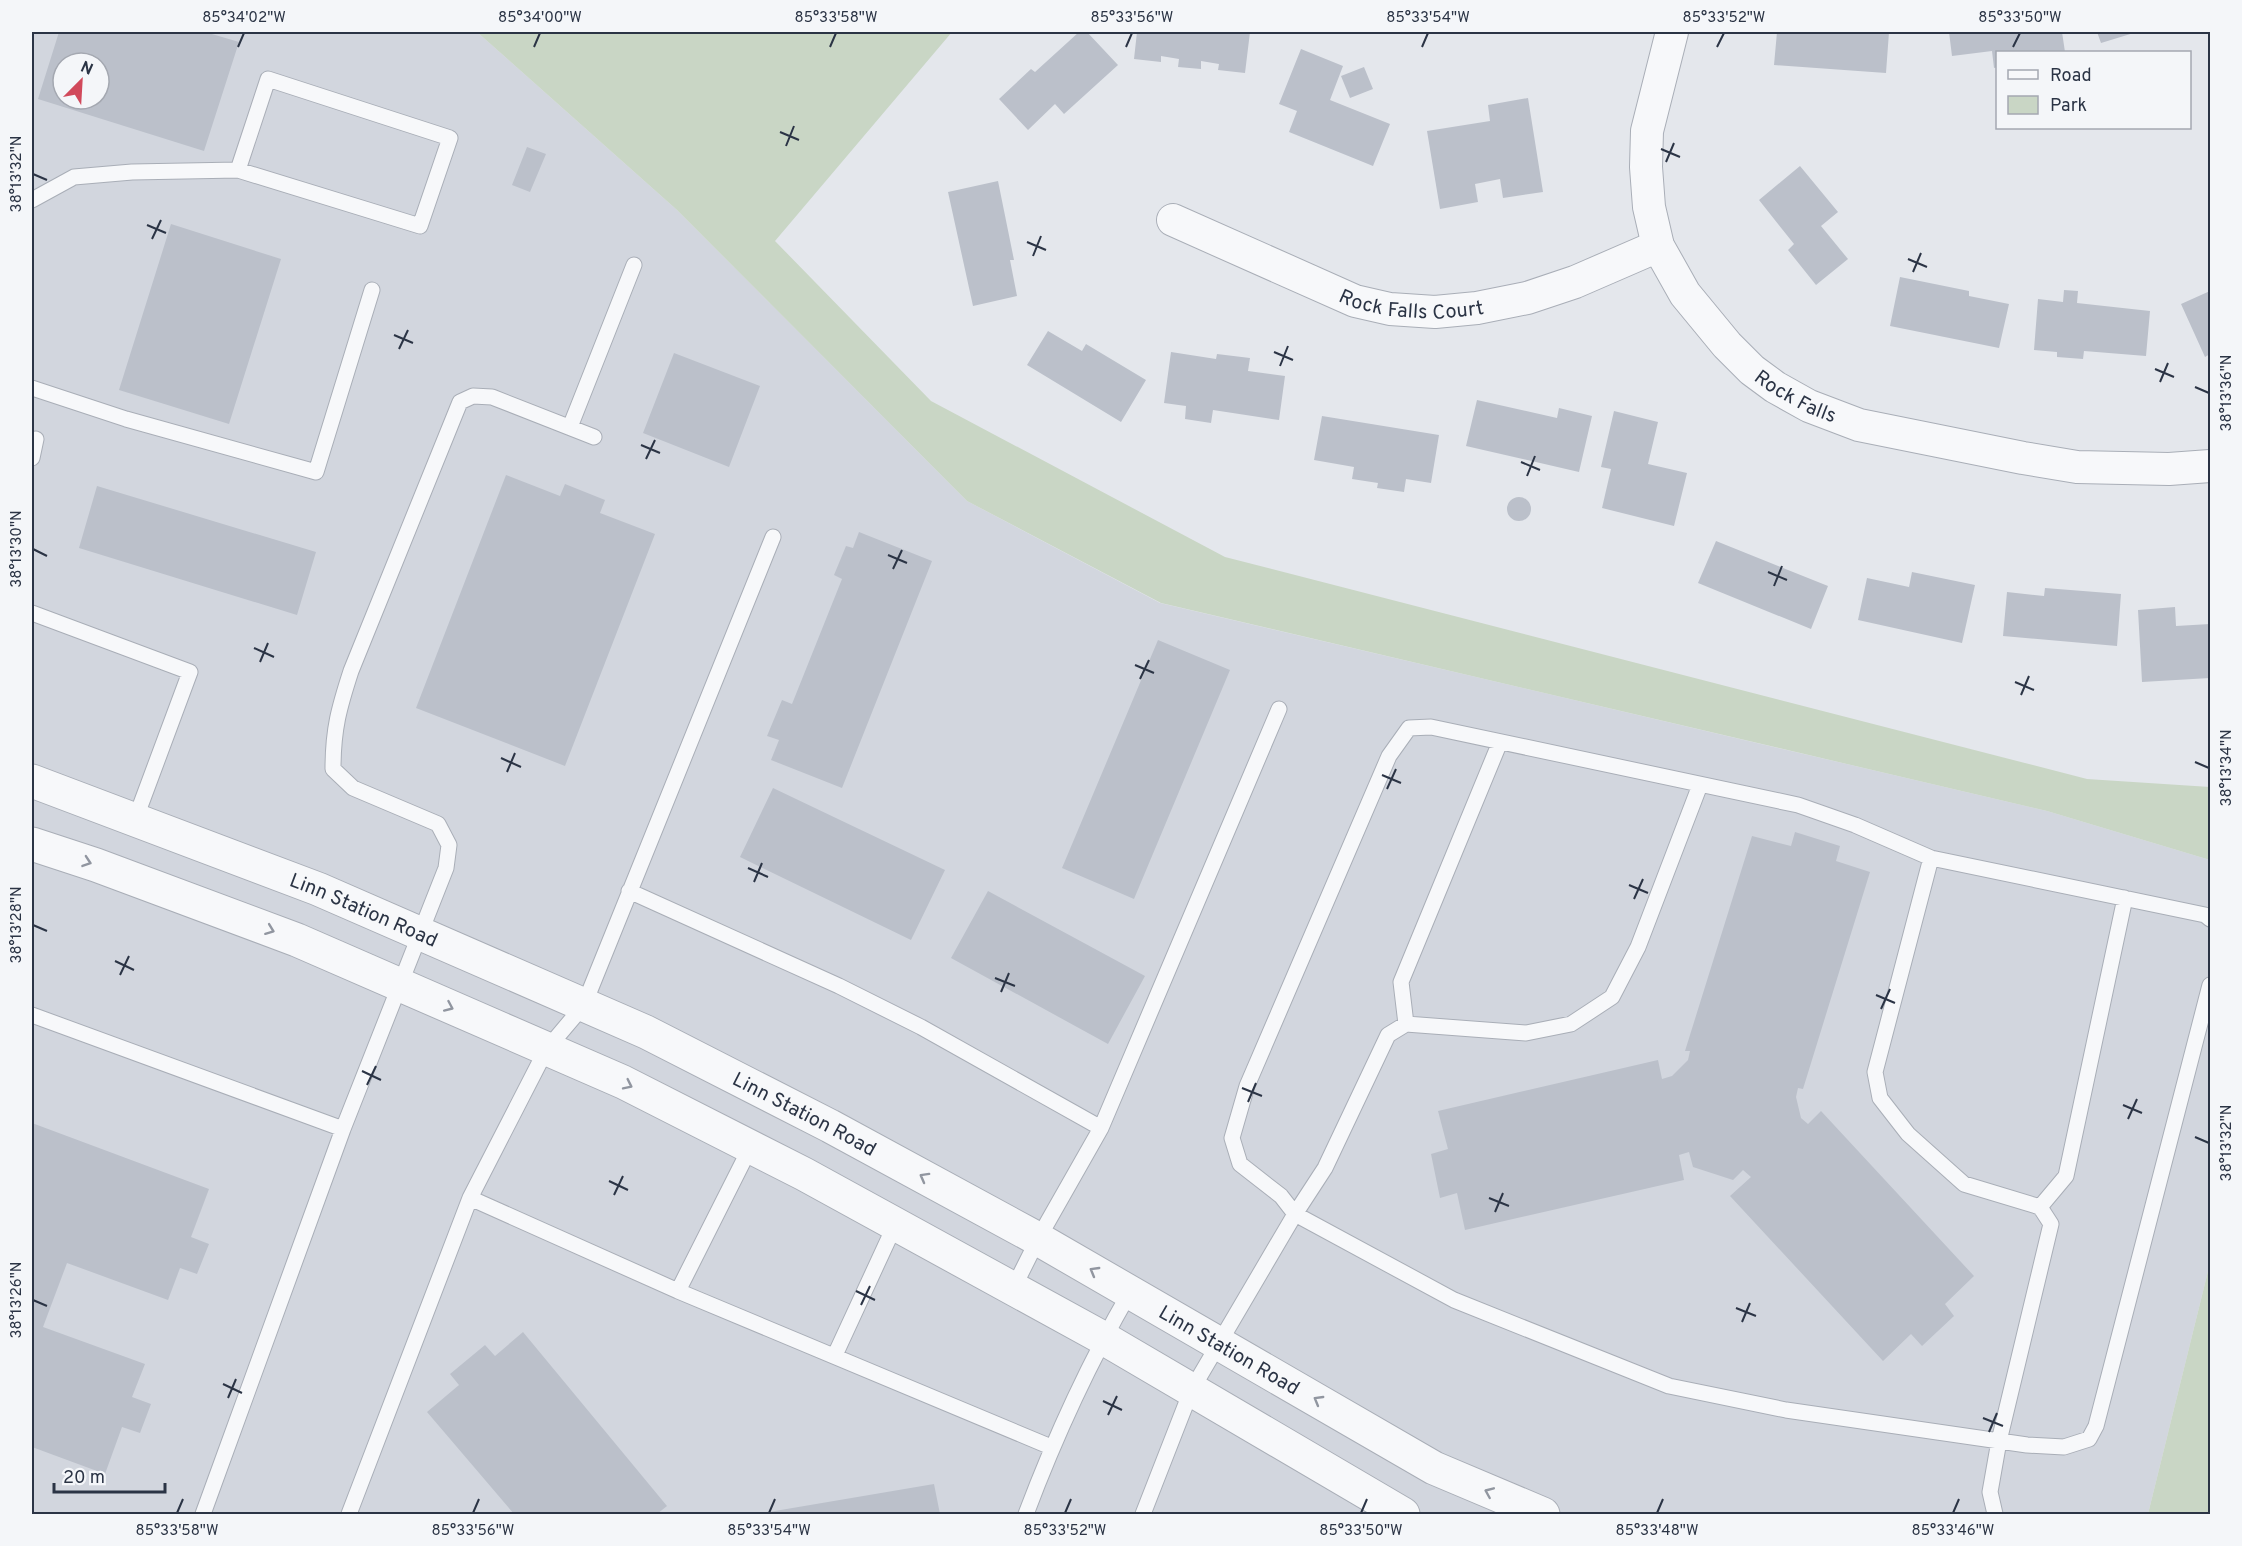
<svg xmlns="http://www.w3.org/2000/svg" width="2242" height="1546" viewBox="0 0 2242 1546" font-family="Overpass,sans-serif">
<rect width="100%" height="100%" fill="#e4e7ec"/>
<path fill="#d2d6de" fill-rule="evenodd" d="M 32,32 L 477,32 L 677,210 L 967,501 L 1160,603 L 2047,811 L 2210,860 L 2210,1263 L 2148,1514 L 32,1514 ZM 63,63 L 99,63 L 99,99 L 63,99 Z"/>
<path fill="#c9d6c5" d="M 477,32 L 952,32 L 775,241 L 931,401 L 1225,557 L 2087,779 L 2210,787 L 2210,860 L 2047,811 L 1161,603 L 967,501 L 677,210 Z
M 2210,1263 L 2210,1514 L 2148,1514 Z"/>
<path fill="#bbc0ca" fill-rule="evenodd" d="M 59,32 L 205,32 L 239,42 L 204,151 L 38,99 ZM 63,63 L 99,63 L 99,99 L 63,99 Z
M 1079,32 L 1087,32 L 1118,65 L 1064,114 L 1055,104 L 1028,130 L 999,99 L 1031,69 L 1035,72 Z
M 1137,32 L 1250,32 L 1245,73 L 1218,70 L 1219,64 L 1201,61 L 1201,69 L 1178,67 L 1179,59 L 1161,56 L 1161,62 L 1134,59 Z
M 1777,32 L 1889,32 L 1886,73 L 1774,65 Z
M 1949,32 L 2062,32 L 2065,52 L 1998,52 L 1998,67 L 1994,68 L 1992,51 L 1952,56 Z
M 2097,32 L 2137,32 L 2101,43 Z
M 1301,49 L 1343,66 L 1330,100 L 1390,124 L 1373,166 L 1289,132 L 1297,111 L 1279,104 Z
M 1364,67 L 1373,89 L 1350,98 L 1341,76 Z
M 1528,98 L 1543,192 L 1503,198 L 1500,179 L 1475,184 L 1478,202 L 1440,209 L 1427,131 L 1490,121 L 1488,105 Z
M 527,147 L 546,154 L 530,192 L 512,185 Z
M 1800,166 L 1838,212 L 1821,226 L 1848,259 L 1816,285 L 1788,250 L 1794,244 L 1759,200 Z
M 998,181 L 1014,260 L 1010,260 L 1017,296 L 973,306 L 948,192 Z
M 171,224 L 281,259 L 229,424 L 119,390 Z
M 1900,277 L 1969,291 L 1969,296 L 2009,304 L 1999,348 L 1890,326 Z
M 2064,290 L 2078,291 L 2077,303 L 2150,311 L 2146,356 L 2084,351 L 2083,359 L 2057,357 L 2057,352 L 2034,350 L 2038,299 L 2063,302 Z
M 2210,291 L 2210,354 L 2205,357 L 2181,304 Z
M 1048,331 L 1082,351 L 1086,344 L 1146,380 L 1121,422 L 1027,365 Z
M 1171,352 L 1216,359 L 1217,354 L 1250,358 L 1248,371 L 1285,376 L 1279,420 L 1213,410 L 1211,423 L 1185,419 L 1186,406 L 1164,403 Z
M 674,353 L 760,386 L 729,467 L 643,433 Z
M 1477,400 L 1557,418 L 1559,408 L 1592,416 L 1579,472 L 1466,446 Z
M 1614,411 L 1658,422 L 1648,464 L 1687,473 L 1674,526 L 1602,508 L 1611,469 L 1601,467 Z
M 1322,416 L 1439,435 L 1431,483 L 1406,479 L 1404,492 L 1377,488 L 1378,483 L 1352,479 L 1354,467 L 1314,460 Z
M 506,475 L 560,496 L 565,484 L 605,500 L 600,513 L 655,534 L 565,766 L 416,708 Z
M 97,486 L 316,552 L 297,615 L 79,548 Z
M1507 509a12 12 0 1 1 24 0a12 12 0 1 1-24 0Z
M 859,532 L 932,561 L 842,788 L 771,760 L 779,740 L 767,736 L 782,700 L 792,704 L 842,579 L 834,575 L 846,546 L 853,548 Z
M 1716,541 L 1828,586 L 1811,629 L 1698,583 Z
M 1912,572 L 1975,585 L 1962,643 L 1858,620 L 1867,578 L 1909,587 Z
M 2045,588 L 2121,594 L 2117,646 L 2003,636 L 2007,592 L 2044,596 Z
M 2175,607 L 2176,626 L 2210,624 L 2210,678 L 2142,682 L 2138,610 Z
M 1158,640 L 1230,670 L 1134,899 L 1062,868 Z
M 773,788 L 945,870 L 911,940 L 740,857 Z
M 1795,832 L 1840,846 L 1836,861 L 1870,872 L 1803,1089 L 1798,1088 L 1796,1097 L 1801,1118 L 1808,1124 L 1821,1111 L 1974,1276 L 1945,1304 L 1954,1316 L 1922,1346 L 1911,1334 L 1883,1361 L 1730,1196 L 1751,1177 L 1743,1170 L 1733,1180 L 1693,1167 L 1689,1152 L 1679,1155 L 1684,1180 L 1465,1230 L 1457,1193 L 1440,1198 L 1431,1154 L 1448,1149 L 1438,1111 L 1658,1060 L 1662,1079 L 1672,1076 L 1688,1060 L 1690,1051 L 1685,1051 L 1752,836 L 1791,846 Z
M 988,891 L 1145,976 L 1108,1044 L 951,958 Z
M 32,1123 L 209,1189 L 191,1237 L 209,1244 L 197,1274 L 180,1268 L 168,1300 L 67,1263 L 43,1327 L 145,1364 L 132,1397 L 151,1404 L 140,1433 L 122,1427 L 105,1474 L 32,1447 Z
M 523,1332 L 667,1506 L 657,1514 L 514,1514 L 427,1412 L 459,1385 L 450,1374 L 485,1345 L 495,1356 Z
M 934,1484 L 940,1514 L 763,1514 L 763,1513 Z"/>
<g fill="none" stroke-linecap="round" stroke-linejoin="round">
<defs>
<path id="service" d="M 32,200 L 74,177 L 132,172 L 238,170 L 420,226 L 450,138 L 268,79 L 238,170
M 32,388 L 126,419 L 316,472 L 372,290
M 570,427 L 634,265
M 32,458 L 36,439
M 32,613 L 190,672 L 135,820
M 1931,858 L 1875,1072 L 1880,1098 L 1908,1134 L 1964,1184 L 2040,1207 L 2051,1224 L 1999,1441 L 1990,1492 L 1995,1514
M 629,891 L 839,986 L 921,1027 L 1101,1128
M 2210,919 L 2205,915 L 1931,858 L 1855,825 L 1798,805 L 1431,727 L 1409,728 L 1389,756 L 1247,1086 L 1232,1138 L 1240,1164 L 1281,1196 L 1295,1214 L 1454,1300 L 1669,1386 L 1786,1410 L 2027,1445 L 2064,1447 L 2089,1439 L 2096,1426 L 2210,985
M 32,1015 L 343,1129 L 203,1514
M 1406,1024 L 1401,982 L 1500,742
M 343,1129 L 446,868 L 449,845 L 438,824 L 353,788 L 333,769 C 333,729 339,708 351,671 L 460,402 L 473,396 L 492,397 L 594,437
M 470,1198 L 678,1291 L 1051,1447
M 2040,1207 L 2066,1176 L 2125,898
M 1013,1289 L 1038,1239 L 1101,1128 L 1279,709
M 678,1291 L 750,1148
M 835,1355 L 895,1225
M 349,1514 L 470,1198 L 546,1050 L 584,1005 L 773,537
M 1026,1514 C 1055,1437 1089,1363 1130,1292
M 1143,1514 L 1191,1391 L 1295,1214 L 1325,1168 L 1388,1035 L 1406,1024 L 1526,1033 L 1571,1024 L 1612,997 L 1638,947 L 1700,785"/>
<g id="minor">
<path id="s1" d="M 1672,32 L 1647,131 L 1646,167 L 1649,207 L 1658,246 L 1685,294 L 1727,345 L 1752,370 L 1775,387 L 1809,406 L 1859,425 L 2023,458 L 2077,467 L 2169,469 L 2210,466"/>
<path id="s2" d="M 1173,220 L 1355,301 L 1390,309 L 1435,312 L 1477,308 L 1527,298 L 1575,282 L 1658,246"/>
</g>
<g id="tertiary">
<path id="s3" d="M 32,781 L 318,889 L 646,1032 L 830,1126 L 1038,1239 L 1434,1468 L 1543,1514"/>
<path d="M 32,844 L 96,865 L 297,940 L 623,1082 L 804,1174 L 1103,1338 L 1403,1514"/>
</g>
</defs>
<use href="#service" stroke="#a9aeb7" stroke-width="17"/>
<use href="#minor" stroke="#a9aeb7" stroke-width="34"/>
<use href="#tertiary" stroke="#a9aeb7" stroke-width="35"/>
<use href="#service" stroke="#f7f8fa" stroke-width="15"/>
<use href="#minor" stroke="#f7f8fa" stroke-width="32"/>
<use href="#tertiary" stroke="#f7f8fa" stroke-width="33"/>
</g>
<defs><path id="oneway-chevron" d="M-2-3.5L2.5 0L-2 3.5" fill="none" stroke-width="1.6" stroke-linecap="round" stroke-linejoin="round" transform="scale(1.5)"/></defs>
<g stroke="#9196a0">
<use href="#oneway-chevron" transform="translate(87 862) rotate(19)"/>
<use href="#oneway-chevron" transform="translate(270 930) rotate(21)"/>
<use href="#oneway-chevron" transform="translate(449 1007) rotate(24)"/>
<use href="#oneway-chevron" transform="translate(628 1085) rotate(26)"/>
<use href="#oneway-chevron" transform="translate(924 1177) rotate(-151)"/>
<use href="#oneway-chevron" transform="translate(1094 1271) rotate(-150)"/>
<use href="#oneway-chevron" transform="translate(1318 1400) rotate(-150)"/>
<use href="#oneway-chevron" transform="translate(1489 1492) rotate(-157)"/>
</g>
<path fill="none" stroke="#2b3445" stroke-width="2" d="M 238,47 L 244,33M 534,47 L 540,33M 830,47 L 836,33M 1126,47 L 1132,33M 1422,47 L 1428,33M 1717,47 L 1724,33M 2013,47 L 2020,33M 780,132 L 799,140M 786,146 L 794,126M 1661,149 L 1680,157M 1666,162 L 1674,143M 33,174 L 47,180M 147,225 L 166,233M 152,239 L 161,220M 1027,242 L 1046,250M 1033,256 L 1041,236M 1908,259 L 1927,267M 1913,272 L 1921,253M 394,335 L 413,343M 399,349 L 408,330M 1274,352 L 1293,360M 1280,366 L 1288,346M 2155,369 L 2174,377M 2160,382 L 2168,363M 2195,387 L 2209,393M 641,445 L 660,453M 646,459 L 655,440M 1521,462 L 1540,470M 1527,476 L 1535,456M 33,549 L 47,556M 888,555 L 907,563M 893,569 L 902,550M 1768,572 L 1787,580M 1774,586 L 1782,566M 254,648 L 274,657M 260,662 L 268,643M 1135,665 L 1154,673M 1140,679 L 1149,660M 2015,682 L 2034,690M 2021,695 L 2029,676M 501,758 L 521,767M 2195,762 L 2209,768M 507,772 L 515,753M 1382,775 L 1401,783M 1387,789 L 1396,769M 748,868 L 768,877M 754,882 L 762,863M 1629,885 L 1648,893M 1634,899 L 1643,879M 33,925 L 47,931M 115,961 L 134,970M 120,975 L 129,956M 995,978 L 1015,986M 1001,992 L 1009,973M 1876,995 L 1895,1003M 1881,1009 L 1890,989M 362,1071 L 381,1080M 367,1085 L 376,1066M 1242,1088 L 1262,1096M 1248,1102 L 1256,1083M 2123,1105 L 2142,1113M 2128,1119 L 2137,1099M 2195,1137 L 2209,1143M 609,1181 L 628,1190M 614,1195 L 623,1176M 1489,1198 L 1509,1206M 1495,1212 L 1503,1193M 856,1291 L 875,1300M 33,1300 L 47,1306M 861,1305 L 870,1286M 1736,1308 L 1756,1316M 1742,1322 L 1750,1303M 223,1384 L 242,1393M 228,1398 L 236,1379M 1103,1401 L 1122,1410M 1108,1415 L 1117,1396M 1983,1418 L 2003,1426M 1989,1432 L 1997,1413M 177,1513 L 183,1499M 473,1513 L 479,1499M 769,1513 L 775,1499M 1065,1513 L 1071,1499M 1361,1513 L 1367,1499M 1657,1513 L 1663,1499M 1953,1513 L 1959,1499"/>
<g text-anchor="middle" stroke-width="6" stroke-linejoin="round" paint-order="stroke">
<g font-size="20" fill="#2b3445" stroke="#f4f6f9">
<text dy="7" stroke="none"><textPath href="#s2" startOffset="256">Rock Falls Court</textPath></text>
<text dy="7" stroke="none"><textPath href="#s1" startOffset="426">Rock Falls</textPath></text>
<text dy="7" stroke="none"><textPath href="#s3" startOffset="356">Linn Station Road</textPath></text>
<text dy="7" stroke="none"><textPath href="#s3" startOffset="842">Linn Station Road</textPath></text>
<text dy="7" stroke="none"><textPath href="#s3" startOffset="1328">Linn Station Road</textPath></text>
</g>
</g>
<rect width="2242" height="1546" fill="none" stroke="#f4f6f9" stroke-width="66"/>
<rect x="1996" y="51" width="195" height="78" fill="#f4f6f9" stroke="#a4a8b1" stroke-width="1.5"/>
<rect x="2008" y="70" width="30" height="9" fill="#f7f8fa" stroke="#a4a8b1" stroke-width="1.5"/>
<text x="2050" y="81" font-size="18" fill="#2b3445">Road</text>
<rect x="2008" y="96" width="30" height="18" fill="#c9d6c5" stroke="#a4a8b1" stroke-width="1.5"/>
<text x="2050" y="111" font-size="18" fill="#2b3445">Park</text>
<g transform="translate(81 81) rotate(24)"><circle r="28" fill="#f4f6f9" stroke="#a4a8b1" stroke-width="1.5"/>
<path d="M0-4.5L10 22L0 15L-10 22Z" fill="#d1495b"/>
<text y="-9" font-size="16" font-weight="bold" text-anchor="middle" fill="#2b3445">N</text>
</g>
<path d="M54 1483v9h111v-9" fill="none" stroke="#2b3445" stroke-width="3"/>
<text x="63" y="1483" font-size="18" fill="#2b3445" stroke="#f4f6f9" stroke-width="4.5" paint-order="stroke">20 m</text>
<rect x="33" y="33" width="2176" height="1480" fill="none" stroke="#2b3445" stroke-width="2"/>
<g font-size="15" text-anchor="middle" fill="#2b3445">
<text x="244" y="22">85°34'02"W</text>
<text x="540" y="22">85°34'00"W</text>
<text x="836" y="22">85°33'58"W</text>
<text x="1132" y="22">85°33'56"W</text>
<text x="1428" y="22">85°33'54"W</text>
<text x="1724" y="22">85°33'52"W</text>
<text x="2020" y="22">85°33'50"W</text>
<text transform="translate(16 174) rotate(-90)" y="5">38°13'32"N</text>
<text transform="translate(2226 393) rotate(-90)" y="5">38°13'36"N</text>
<text transform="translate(16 549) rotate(-90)" y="5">38°13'30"N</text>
<text transform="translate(2226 768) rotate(-90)" y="5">38°13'34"N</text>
<text transform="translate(16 925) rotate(-90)" y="5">38°13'28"N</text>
<text transform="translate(2226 1143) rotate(-90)" y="5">38°13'32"N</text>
<text transform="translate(16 1300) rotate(-90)" y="5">38°13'26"N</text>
<text x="177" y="1535">85°33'58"W</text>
<text x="473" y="1535">85°33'56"W</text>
<text x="769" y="1535">85°33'54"W</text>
<text x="1065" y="1535">85°33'52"W</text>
<text x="1361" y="1535">85°33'50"W</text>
<text x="1657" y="1535">85°33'48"W</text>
<text x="1953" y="1535">85°33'46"W</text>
</g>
</svg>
